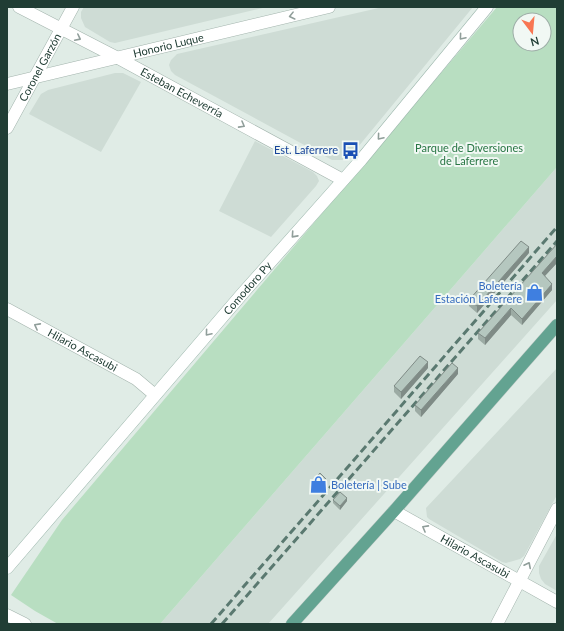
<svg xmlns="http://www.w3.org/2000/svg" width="564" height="631" viewBox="0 0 564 631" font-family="Lato,sans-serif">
<rect width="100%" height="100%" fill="#e0ece6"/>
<path fill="#cedcd5" d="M 84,7 L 267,7 L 115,43 L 110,42 L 85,27 L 81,18 L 81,12 Z
M 383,7 L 473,7 L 349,158 L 344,160 L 332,160 L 175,75 L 171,71 L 169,65 L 171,60 L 177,54 Z
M 115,73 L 123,73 L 141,82 L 101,152 L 29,114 L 41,94 L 48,90 Z
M 255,141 L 313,172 L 317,176 L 319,181 L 316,186 L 271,237 L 219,211 Z
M 557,167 L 557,300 L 268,624 L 160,624 Z
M 557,368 L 557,495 L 524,556 L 520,559 L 506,563 L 502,562 L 429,519 L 427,517 L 426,508 Z
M 557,534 L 557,591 L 545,584 L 541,579 L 539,573 L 539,566 Z"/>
<path fill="#b8dec1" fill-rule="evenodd" d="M 497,7 L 557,7 L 557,167 L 160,624 L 58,624 L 35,611 L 11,595 L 62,520 ZM 520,20 L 544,20 L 544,44 L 520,44 Z"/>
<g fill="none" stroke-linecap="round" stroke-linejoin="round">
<defs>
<g id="minor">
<path id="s1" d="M 19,7 L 118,58 L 343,180"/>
<path id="s2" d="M 7,84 L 329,7"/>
<path id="s3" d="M 7,128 L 73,7"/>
<path id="s4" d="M 7,309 L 136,379 L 155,395"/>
<path id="s5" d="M 394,511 L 557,602"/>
<path d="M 7,615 L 25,624"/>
<path d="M 497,624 L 557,509"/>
</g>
<g id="secondary">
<path id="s6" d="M 7,568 L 242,294 L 361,160 L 487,7"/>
</g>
<path id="primary" d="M 292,624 L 394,511 L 557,325"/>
</defs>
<use href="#minor" stroke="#a3b4ad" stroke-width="13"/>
<use href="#secondary" stroke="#9eb8ae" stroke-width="13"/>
<use href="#primary" stroke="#c1c9c6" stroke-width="13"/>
<use href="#minor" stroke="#fff" stroke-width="12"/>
<use href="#secondary" stroke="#fff" stroke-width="12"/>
<use href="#primary" stroke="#63a391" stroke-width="12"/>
<path stroke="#5a7970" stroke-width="3" stroke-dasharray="8 4" stroke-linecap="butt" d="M 211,624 L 557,227
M 222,624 L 557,241"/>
</g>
<path fill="#9caba4" d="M 557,244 L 557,270 L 556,269 L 556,264 L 545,276 L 552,290 L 522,325 L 511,315 L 485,345 L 478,339 L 478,333 Z
M 529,253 L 477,313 L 469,306 L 469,300 Z
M 428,368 L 401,399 L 394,392 L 394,386 Z
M 458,374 L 421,417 L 415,411 L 415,405 Z
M 311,482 L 327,484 L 319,493 L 311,486 Z
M 333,500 L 347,501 L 340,510 L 333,503 Z"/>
<path fill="#7f8b86" d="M 529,247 L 529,253 L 477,313 L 477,306 Z
M 557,256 L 557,262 L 556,262 L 556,264 L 542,279 L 542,273 Z
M 552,284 L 552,290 L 522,325 L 522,319 Z
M 511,308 L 511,315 L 485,345 L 485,338 Z
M 428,362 L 428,368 L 401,399 L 401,392 Z
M 458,368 L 458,374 L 421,417 L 421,410 Z
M 327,480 L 327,484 L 319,493 L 319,490 Z
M 347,498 L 347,501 L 340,510 L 340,506 Z"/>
<path fill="#b5c7bf" stroke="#7f8b86" d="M 521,241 L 529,247 L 477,306 L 469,300 Z
M 557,244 L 557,256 L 542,273 L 552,284 L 522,319 L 511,308 L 485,338 L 478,333 Z
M 420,356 L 428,362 L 401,392 L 394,386 Z
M 452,363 L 458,368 L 421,410 L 415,405 Z
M 320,473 L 327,480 L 319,490 L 311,482 Z
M 340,492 L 347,498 L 340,506 L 333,500 Z"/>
<defs><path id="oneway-chevron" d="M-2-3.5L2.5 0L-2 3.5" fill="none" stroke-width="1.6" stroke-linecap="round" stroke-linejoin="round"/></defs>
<g stroke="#909e9a">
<use href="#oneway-chevron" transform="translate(292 16) rotate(166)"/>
<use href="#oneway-chevron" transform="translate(462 37) rotate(130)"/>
<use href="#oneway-chevron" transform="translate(78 38) rotate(27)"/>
<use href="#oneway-chevron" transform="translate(242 125) rotate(29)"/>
<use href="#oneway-chevron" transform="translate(380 137) rotate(130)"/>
<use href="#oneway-chevron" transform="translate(294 235) rotate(132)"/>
<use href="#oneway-chevron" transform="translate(37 326) rotate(-152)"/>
<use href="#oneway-chevron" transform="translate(208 333) rotate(130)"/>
<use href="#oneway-chevron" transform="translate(425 528) rotate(-151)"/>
<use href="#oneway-chevron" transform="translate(528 565) rotate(-63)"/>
</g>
<defs>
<symbol id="bus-bare" viewBox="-9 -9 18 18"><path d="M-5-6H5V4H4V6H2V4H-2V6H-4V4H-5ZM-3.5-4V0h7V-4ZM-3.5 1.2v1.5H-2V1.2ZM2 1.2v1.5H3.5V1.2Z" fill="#1a4fb4" stroke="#f1f8f4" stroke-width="2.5" paint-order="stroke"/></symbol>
<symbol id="shop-bare" viewBox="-9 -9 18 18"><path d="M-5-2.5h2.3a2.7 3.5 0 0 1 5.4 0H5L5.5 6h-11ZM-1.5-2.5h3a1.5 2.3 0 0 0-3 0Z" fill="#3f7fe0" stroke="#f1f8f4" stroke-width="2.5" paint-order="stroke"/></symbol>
</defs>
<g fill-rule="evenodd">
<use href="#bus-bare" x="338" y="138" width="25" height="25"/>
<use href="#shop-bare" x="522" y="280" width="25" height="25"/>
<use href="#shop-bare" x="306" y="472" width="25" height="25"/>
</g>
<g text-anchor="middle" stroke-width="4" stroke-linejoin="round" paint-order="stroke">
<g font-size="11" fill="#203d34" stroke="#f1f8f4">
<text dy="4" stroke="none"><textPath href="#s2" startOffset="166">Honorio Luque</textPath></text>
<text dy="4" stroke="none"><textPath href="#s3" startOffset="69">Coronel Garzón</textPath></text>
<text dy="4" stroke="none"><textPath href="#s1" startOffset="184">Esteban Echeverría</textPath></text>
<text dy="4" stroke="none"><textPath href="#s6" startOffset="369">Comodoro Py</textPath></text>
<text dy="4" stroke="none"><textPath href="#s4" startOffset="86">Hilario Ascasubi</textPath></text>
<text dy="4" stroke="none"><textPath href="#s5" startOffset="93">Hilario Ascasubi</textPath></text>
</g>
<g font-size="11" fill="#287644" stroke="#f1f8f4">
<text x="469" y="152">Parque de Diversiones<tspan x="469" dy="13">de Laferrere</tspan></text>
</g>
<g font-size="11" fill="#164399" stroke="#f1f8f4" text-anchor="end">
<text x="338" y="154">Est. Laferrere</text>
</g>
<g font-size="11" fill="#366cbe" stroke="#f1f8f4" text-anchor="end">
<text x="522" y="290">Boletería<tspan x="522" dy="13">Estación Laferrere</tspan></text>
<text x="331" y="489" text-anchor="start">Boletería | Sube</text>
</g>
</g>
<rect width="564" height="631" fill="none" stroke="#203d34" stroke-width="16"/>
<g transform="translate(532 32) rotate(164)"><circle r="19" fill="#f1f8f4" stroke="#9dada7"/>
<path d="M0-3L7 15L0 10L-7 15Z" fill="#f87652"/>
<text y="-6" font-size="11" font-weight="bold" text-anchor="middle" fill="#203d34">N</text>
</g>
</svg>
